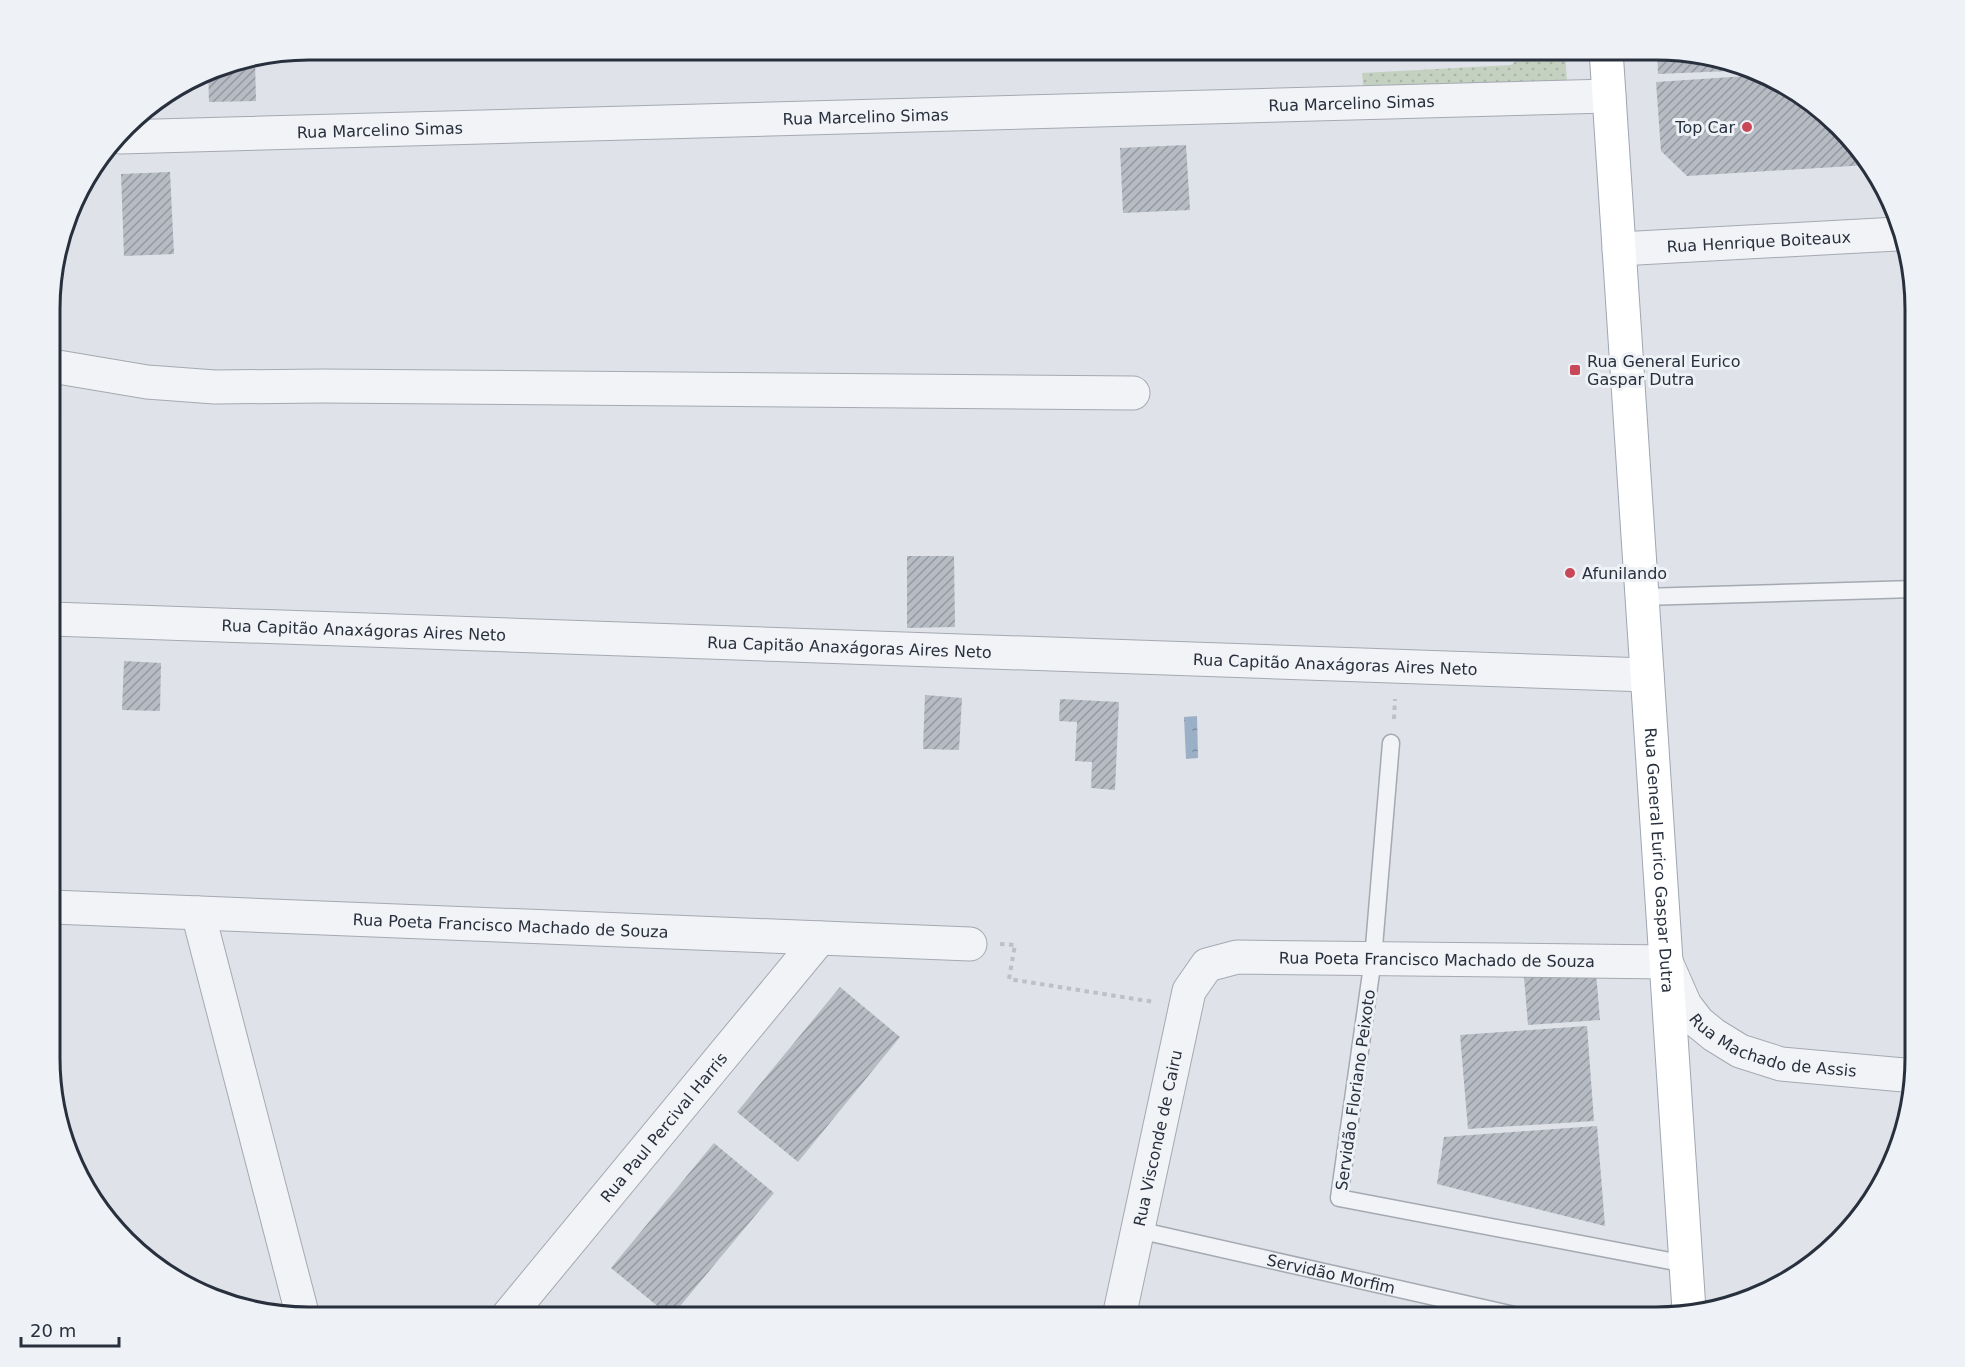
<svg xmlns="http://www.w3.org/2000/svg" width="1965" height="1367" viewBox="0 0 1965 1367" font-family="'DejaVu Sans',sans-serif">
<defs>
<pattern id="grass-dots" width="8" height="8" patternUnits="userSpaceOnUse" patternTransform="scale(1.5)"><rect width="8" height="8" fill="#c4d1c0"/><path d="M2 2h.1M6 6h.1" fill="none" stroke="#a8b4a6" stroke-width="1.8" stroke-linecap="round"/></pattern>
<pattern id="water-ripples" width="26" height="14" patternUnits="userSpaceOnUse" patternTransform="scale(1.5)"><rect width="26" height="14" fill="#9bafc7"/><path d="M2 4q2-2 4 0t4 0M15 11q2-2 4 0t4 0" fill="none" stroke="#7e8fa3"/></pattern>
<pattern id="building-hatch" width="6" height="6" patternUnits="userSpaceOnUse" patternTransform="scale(1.5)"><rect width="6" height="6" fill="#b6bbc4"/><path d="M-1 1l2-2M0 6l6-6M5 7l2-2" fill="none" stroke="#9498a1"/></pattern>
</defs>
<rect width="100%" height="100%" fill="#dfe2e8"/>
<path fill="url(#grass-dots)" d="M 1530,50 L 1565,50 L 1567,83 L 1364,95 L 1362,73 L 1511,65 Z"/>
<path fill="url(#water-ripples)" d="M 1197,716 L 1198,758 L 1186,759 L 1184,717 Z"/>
<path fill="url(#building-hatch)" d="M 1657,50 L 1672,50 L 1739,63 L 1753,70 L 1658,74 Z
M 255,60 L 256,101 L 209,102 L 208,70 Z
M 1762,75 L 1814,103 L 1868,165 L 1687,176 L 1661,151 L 1656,82 Z
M 1186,145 L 1190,210 L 1123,213 L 1120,148 Z
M 170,172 L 174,254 L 124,256 L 121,174 Z
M 907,556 L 954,556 L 955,627 L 907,628 Z
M 124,661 L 161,663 L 160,711 L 122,710 Z
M 925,695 L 962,698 L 959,750 L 923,749 Z
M 1060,699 L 1119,702 L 1115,790 L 1091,788 L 1092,762 L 1075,761 L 1077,722 L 1059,721 Z
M 1596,972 L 1600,1020 L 1528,1025 L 1524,977 Z
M 840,987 L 900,1037 L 798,1162 L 737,1112 Z
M 1587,1026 L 1594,1121 L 1468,1129 L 1460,1035 Z
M 1597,1126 L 1605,1226 L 1437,1184 L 1444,1137 Z
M 714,1143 L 774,1193 L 671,1317 L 611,1268 Z"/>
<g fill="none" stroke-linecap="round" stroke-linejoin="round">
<defs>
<g id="service">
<path d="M 1642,597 L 1915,589"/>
<path d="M 1391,743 L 1373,959 L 1339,1198 L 1686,1264"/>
<path id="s1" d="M 1138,1230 L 1523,1317"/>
</g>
<g id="minor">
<path id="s2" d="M 120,137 L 1609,96"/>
<path id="s3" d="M 1619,249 L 1897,234"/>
<path d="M 52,366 L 147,382 L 215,387 L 323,386 L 1133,393"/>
<path id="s4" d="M 52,619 L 1647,675"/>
<path id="s5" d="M 52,907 L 970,944"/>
<path d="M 198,913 L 303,1317"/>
<path id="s6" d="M 507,1317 L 820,938"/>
<path id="s7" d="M 1119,1317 L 1189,991 L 1207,965 L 1237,957 L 1666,962"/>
</g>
<g id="tertiary">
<path id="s8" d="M 1667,964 L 1685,1005 L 1698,1022 L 1714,1035 L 1740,1051 L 1781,1064 L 1915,1076"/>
</g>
<g id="primary">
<path id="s9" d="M 1606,50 L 1689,1310"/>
</g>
</defs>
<use href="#service" stroke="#a4a9b2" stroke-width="19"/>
<use href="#minor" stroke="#a4a9b2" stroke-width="35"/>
<use href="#tertiary" stroke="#a4a9b2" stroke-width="35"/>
<use href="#primary" stroke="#9fa6b3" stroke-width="35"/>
<path stroke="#bdc0c6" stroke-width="4" stroke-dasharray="4.5 4.5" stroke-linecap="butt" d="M 1394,719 L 1395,699
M 1000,944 L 1015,945 L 1009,979 L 1154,1002"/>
<use href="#service" stroke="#f2f3f6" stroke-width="16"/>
<use href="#minor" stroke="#f2f3f6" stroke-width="33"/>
<use href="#tertiary" stroke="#f2f3f6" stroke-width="33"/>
<use href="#primary" stroke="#fff" stroke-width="33"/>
</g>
<g fill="#c94857" stroke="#eef1f5" stroke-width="2">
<circle cx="1747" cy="127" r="6"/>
<rect x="1569" y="364" width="12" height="12" rx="3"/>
<circle cx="1570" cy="573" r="6"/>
</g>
<g text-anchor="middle" stroke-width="6" stroke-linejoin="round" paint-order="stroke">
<g font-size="16" fill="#28303e" stroke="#eef1f5">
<text dy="6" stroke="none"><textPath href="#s2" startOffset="1232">Rua Marcelino Simas</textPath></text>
<text dy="6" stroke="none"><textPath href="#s2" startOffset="746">Rua Marcelino Simas</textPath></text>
<text dy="6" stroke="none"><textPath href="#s2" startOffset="260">Rua Marcelino Simas</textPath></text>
<text dy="6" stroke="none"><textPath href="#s3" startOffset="140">Rua Henrique Boiteaux</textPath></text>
<text dy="6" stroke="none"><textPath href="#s4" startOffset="312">Rua Capitão Anaxágoras Aires Neto</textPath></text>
<text dy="6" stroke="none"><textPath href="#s4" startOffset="798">Rua Capitão Anaxágoras Aires Neto</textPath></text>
<text dy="6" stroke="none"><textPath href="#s4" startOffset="1284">Rua Capitão Anaxágoras Aires Neto</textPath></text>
<text dy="6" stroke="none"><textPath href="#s9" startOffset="812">Rua General Eurico Gaspar Dutra</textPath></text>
<text dy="6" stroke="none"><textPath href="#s5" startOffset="459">Rua Poeta Francisco Machado de Souza</textPath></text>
<text dy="6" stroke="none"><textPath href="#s7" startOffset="596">Rua Poeta Francisco Machado de Souza</textPath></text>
<text dy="6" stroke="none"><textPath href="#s8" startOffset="147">Rua Machado de Assis</textPath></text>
<text transform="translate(1355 1090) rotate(-82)" y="6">Servidão Floriano Peixoto</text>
<text dy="6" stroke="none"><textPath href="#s6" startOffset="246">Rua Paul Percival Harris</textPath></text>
<text dy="6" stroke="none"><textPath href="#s7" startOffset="183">Rua Visconde de Cairu</textPath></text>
<text dy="6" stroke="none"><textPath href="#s1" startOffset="198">Servidão Morfim</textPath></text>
</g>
<g font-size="16" fill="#28303e" stroke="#eef1f5" text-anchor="start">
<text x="1735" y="133" text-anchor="end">Top Car</text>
<text x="1587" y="367">Rua General Eurico<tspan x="1587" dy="18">Gaspar Dutra</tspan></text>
<text x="1582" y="579">Afunilando</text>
</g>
</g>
<path d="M0 0H1965V1367H0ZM309 60H1656A249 249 0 0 1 1905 309V1058A249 249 0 0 1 1656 1307H309A249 249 0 0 1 60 1058V309A249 249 0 0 1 309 60Z" fill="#eef1f5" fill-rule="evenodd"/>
<path fill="none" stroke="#28303e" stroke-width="3" d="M309 60H1656A249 249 0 0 1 1905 309V1058A249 249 0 0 1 1656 1307H309A249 249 0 0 1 60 1058V309A249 249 0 0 1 309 60Z"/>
<path d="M21 1337v9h98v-9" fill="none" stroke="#28303e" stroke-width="3"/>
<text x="30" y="1337" font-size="18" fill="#28303e" stroke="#eef1f5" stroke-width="4.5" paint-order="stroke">20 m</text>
</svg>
